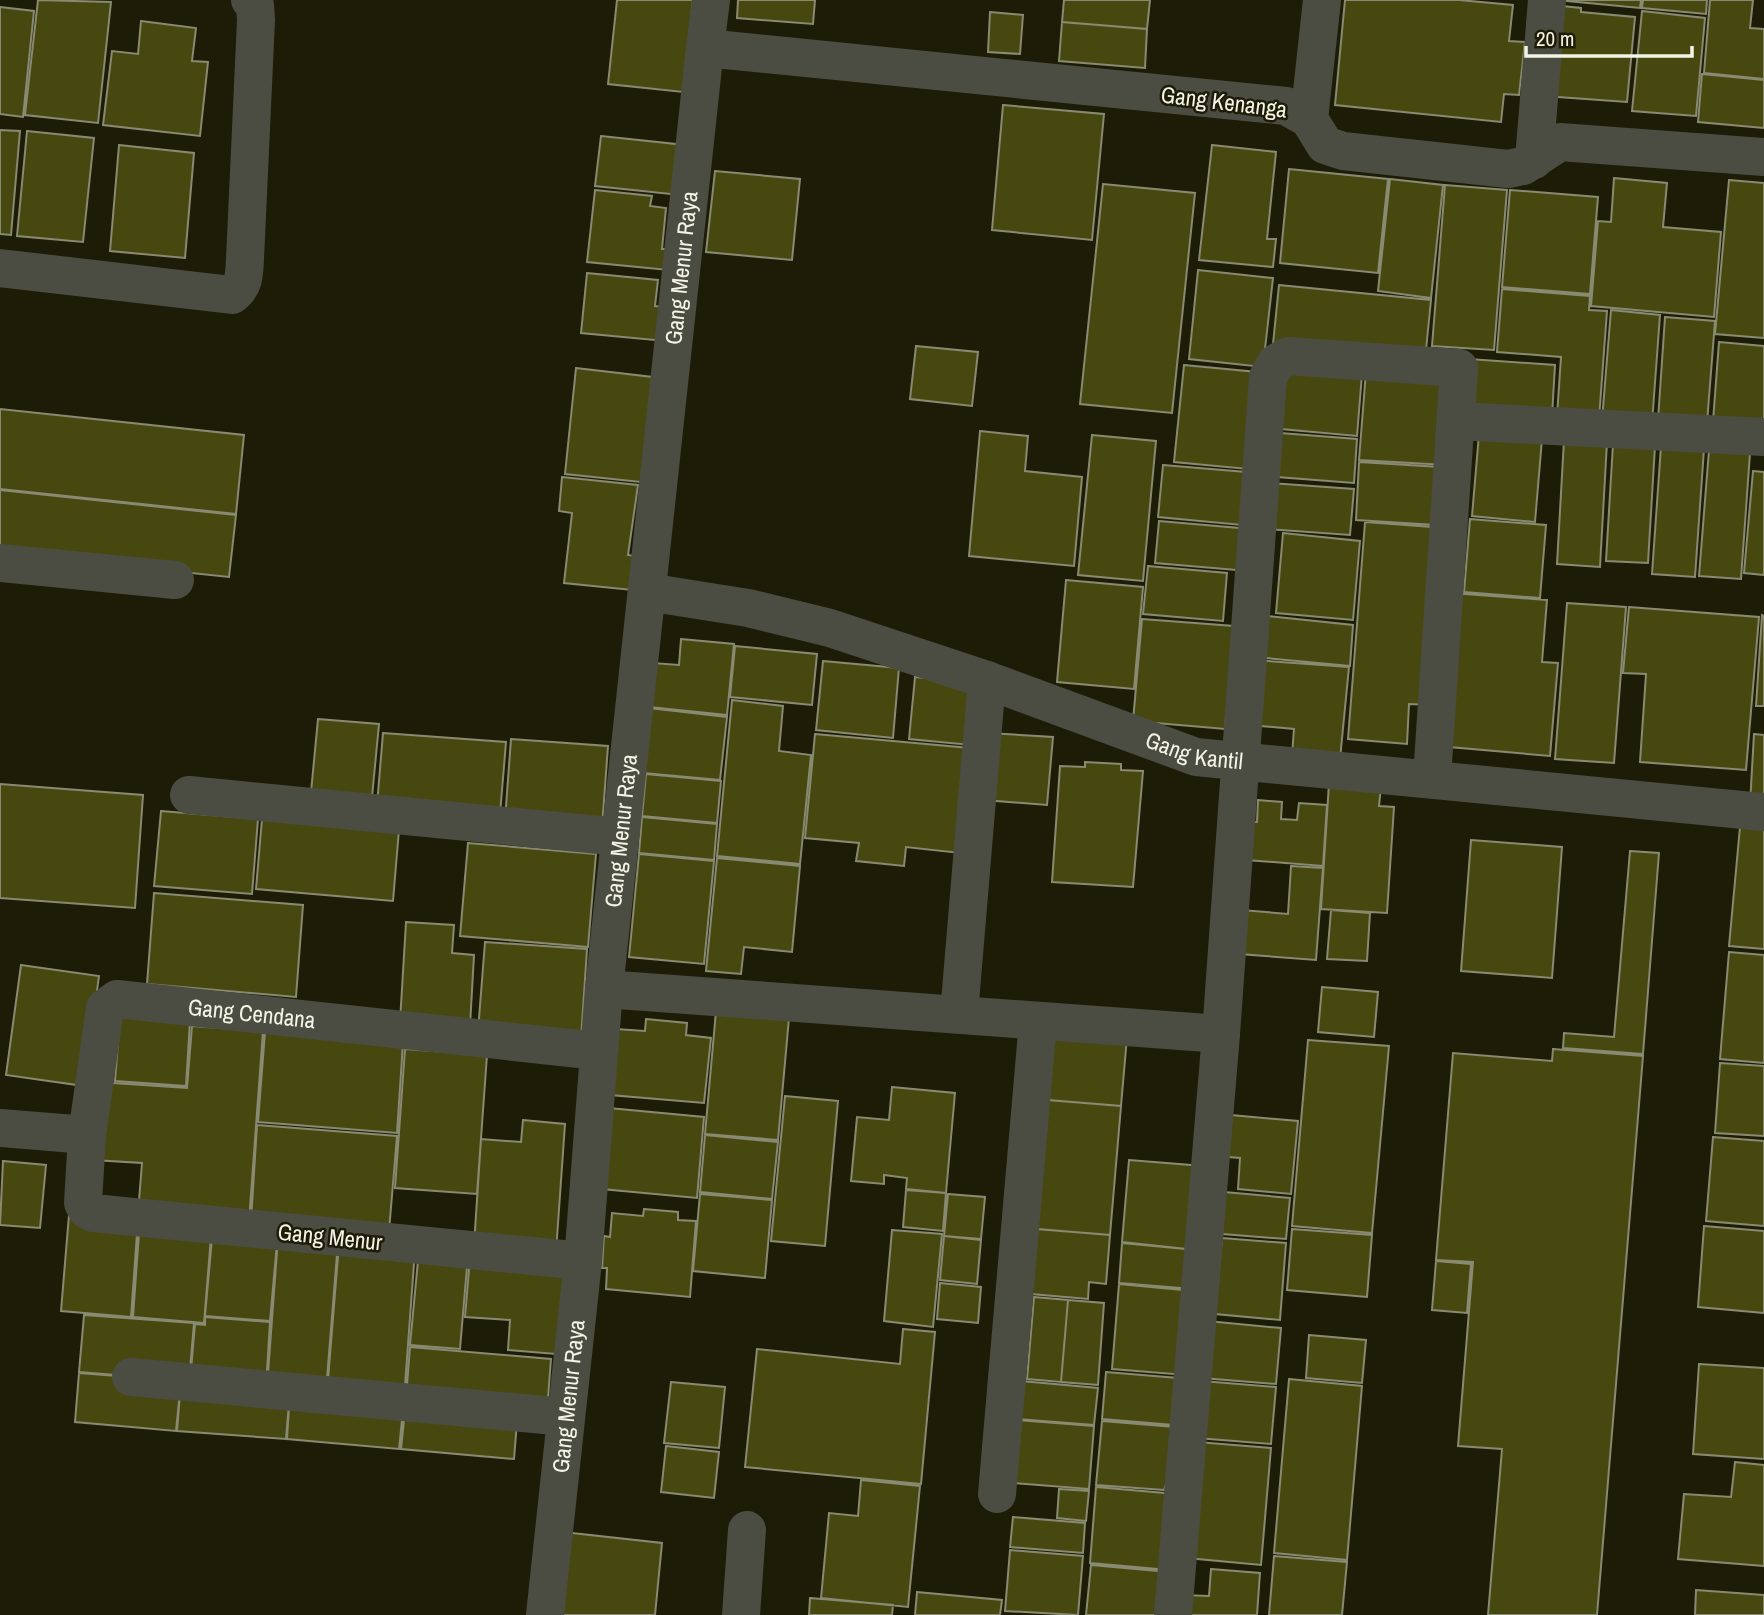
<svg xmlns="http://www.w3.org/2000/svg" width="1764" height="1615" viewBox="0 0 1764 1615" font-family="'Archivo Narrow',sans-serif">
<rect width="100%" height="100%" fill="#1c1c07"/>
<path fill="#474810" stroke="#888a71" stroke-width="2" d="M 38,0 L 111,2 L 98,123 L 25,115 Z
M 617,0 L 693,0 L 683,92 L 608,84 Z
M 738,0 L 815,0 L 813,24 L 737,18 Z
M 1064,0 L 1150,0 L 1147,29 L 1062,22 Z
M 1345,0 L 1459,0 L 1513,5 L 1509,41 L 1525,42 L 1519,95 L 1504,94 L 1501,122 L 1335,105 Z
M 1556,0 L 1641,0 L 1640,8 Z
M 1643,0 L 1707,0 L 1706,14 L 1642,8 Z
M 1710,0 L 1753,0 L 1750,28 L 1764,29 L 1764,79 L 1704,73 Z
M 1552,5 L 1581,8 L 1581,12 L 1635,17 L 1627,102 L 1544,96 Z
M 0,7 L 34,11 L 23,117 L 0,114 Z
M 1642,11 L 1705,18 L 1696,116 L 1632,111 Z
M 990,12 L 1023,15 L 1020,54 L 988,52 Z
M 141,21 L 196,28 L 192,61 L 208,62 L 200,136 L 103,125 L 112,51 L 138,54 Z
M 1062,22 L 1147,29 L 1145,68 L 1059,61 Z
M 1702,74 L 1764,80 L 1764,128 L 1698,122 Z
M 1003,105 L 1104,114 L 1092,240 L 992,230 Z
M 0,130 L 20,131 L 11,235 L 0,234 Z
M 27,131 L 94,138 L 83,242 L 17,236 Z
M 601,136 L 685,145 L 680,195 L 595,186 Z
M 119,145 L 194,153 L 185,258 L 110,251 Z
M 1212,145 L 1276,152 L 1267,239 L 1276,239 L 1273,267 L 1199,260 Z
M 1289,169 L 1388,179 L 1378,273 L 1280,263 Z
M 715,171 L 800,179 L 792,260 L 706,252 Z
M 1614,178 L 1667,183 L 1663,227 L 1721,232 L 1714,317 L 1591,306 L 1598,221 L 1611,222 Z
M 1390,179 L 1443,185 L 1431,298 L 1378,291 Z
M 1729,180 L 1764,183 L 1764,338 L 1715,334 Z
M 1103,184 L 1195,193 L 1172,413 L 1080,404 Z
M 1445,185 L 1507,190 L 1494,350 L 1432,346 Z
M 595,190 L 652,196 L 650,206 L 666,208 L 662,249 L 670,249 L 668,270 L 587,262 Z
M 1510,190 L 1598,197 L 1590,294 L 1502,287 Z
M 1198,270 L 1273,278 L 1263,367 L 1189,359 Z
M 587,273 L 658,280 L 655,306 L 668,307 L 665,341 L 581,333 Z
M 1279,285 L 1431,300 L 1425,360 L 1273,344 Z
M 1502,289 L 1590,296 L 1589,310 L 1607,311 L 1599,419 L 1557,416 L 1561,357 L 1497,352 Z
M 1611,310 L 1660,315 L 1652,423 L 1602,420 Z
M 1665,317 L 1715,321 L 1707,423 L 1658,420 Z
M 1719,342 L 1764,346 L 1764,425 L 1713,421 Z
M 916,346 L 978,352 L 972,406 L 910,399 Z
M 1469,359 L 1555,365 L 1552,416 L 1466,410 Z
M 1184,365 L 1257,372 L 1248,469 L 1174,462 Z
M 1286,367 L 1362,374 L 1357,436 L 1281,429 Z
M 576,368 L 661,378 L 650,483 L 565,474 Z
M 1366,371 L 1451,376 L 1446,465 L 1359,460 Z
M 0,409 L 244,435 L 236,514 L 0,489 Z
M 980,431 L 1028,436 L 1025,471 L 1082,477 L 1074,566 L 969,556 Z
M 1280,433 L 1357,439 L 1354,483 L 1277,477 Z
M 1479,434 L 1542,439 L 1535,522 L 1472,516 Z
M 1092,435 L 1156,441 L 1143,581 L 1078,575 Z
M 1564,440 L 1607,442 L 1600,567 L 1557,564 Z
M 1613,444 L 1655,446 L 1648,563 L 1606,561 Z
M 1661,446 L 1704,449 L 1695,577 L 1652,574 Z
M 1709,450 L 1750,453 L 1741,579 L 1699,576 Z
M 1359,462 L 1440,467 L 1436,525 L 1356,520 Z
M 1163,465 L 1246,472 L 1242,525 L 1158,517 Z
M 1753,471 L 1764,472 L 1764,575 L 1744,573 Z
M 562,477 L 638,485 L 628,555 L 635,556 L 632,590 L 564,583 L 572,513 L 559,511 Z
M 1270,483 L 1354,489 L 1350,535 L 1267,529 Z
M 0,490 L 236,515 L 229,577 L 0,553 Z
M 1470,519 L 1546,525 L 1540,598 L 1464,592 Z
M 1159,521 L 1251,529 L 1248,571 L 1155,563 Z
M 1365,522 L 1446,528 L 1432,705 L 1409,704 L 1407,744 L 1348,739 Z
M 1283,533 L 1360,541 L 1353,620 L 1276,613 Z
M 1148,566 L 1227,573 L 1223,621 L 1143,614 Z
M 1066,580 L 1143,587 L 1134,689 L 1057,682 Z
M 1451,593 L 1547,600 L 1542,662 L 1558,663 L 1550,756 L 1438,746 Z
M 1567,603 L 1626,607 L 1614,763 L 1555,759 Z
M 1629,607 L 1759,617 L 1746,770 L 1640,762 L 1646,674 L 1623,673 Z
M 1259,615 L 1353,625 L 1350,666 L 1255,657 Z
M 1762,615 L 1764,616 L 1764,706 L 1756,706 Z
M 1142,619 L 1234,626 L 1225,729 L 1133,721 Z
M 681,639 L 734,644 L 727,715 L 649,707 L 653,663 L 679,665 Z
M 735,646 L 817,654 L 812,705 L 730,697 Z
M 1254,660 L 1349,667 L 1340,759 L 1292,755 L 1294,729 L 1249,725 Z
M 823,661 L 899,668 L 893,738 L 816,730 Z
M 915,677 L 977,683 L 971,745 L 909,739 Z
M 732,700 L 783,706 L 779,751 L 811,755 L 800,864 L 717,856 Z
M 649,708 L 727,717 L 720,780 L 643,773 Z
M 318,719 L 379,724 L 372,797 L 311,792 Z
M 383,733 L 506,742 L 500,814 L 377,805 Z
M 989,733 L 1053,737 L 1047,805 L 984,800 Z
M 815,734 L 970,748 L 960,853 L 906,847 L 904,866 L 856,861 L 859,843 L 805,838 Z
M 1754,734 L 1764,735 L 1764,805 L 1750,804 Z
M 511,739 L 608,746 L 602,827 L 505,820 Z
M 1085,762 L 1121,764 L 1121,770 L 1143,771 L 1133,887 L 1052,882 L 1060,766 L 1085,767 Z
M 646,774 L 721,781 L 717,823 L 642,816 Z
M 1329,783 L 1381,787 L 1379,806 L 1394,807 L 1387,913 L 1321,909 Z
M 0,784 L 143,795 L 135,908 L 0,898 Z
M 1258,800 L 1282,802 L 1281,819 L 1297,820 L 1299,803 L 1327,805 L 1323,866 L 1246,860 L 1248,822 L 1257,822 Z
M 161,811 L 258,819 L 252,894 L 154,886 Z
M 642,817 L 717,824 L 714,860 L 639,853 Z
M 262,819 L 399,830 L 393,901 L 256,889 Z
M 1740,827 L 1764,829 L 1764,949 L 1729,946 Z
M 1471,840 L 1562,847 L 1552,978 L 1461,971 Z
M 468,843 L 596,854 L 588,947 L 460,936 Z
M 1630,851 L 1659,853 L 1643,1054 L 1563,1048 L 1564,1033 L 1614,1037 Z
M 639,854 L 714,861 L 704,964 L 629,957 Z
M 717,858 L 800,866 L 792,952 L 744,947 L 741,974 L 706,971 Z
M 1291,866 L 1323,868 L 1316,960 L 1239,954 L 1242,910 L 1288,914 Z
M 154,893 L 303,905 L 296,997 L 147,984 Z
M 1331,910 L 1370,913 L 1367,961 L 1327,959 Z
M 406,922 L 454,925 L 452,953 L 474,955 L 470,1026 L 400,1022 Z
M 485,942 L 587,949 L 581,1039 L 478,1031 Z
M 1729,952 L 1764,955 L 1764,1063 L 1720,1059 Z
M 21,965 L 99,976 L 84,1086 L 6,1075 Z
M 1322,987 L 1378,992 L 1374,1037 L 1318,1032 Z
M 716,1011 L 789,1018 L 778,1140 L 705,1134 Z
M 120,1016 L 190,1021 L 186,1086 L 115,1081 Z
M 646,1019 L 687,1023 L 686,1035 L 711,1038 L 704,1103 L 610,1095 L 616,1029 L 645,1031 Z
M 192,1026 L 263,1031 L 249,1221 L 138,1213 L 142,1163 L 93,1160 L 98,1082 L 187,1088 Z
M 1053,1031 L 1127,1037 L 1121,1106 L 1048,1100 Z
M 265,1032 L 403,1043 L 397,1133 L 258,1122 Z
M 1308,1040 L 1389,1046 L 1372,1233 L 1292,1226 Z
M 405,1049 L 487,1055 L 477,1194 L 395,1188 Z
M 1553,1049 L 1643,1056 L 1597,1615 L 1488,1615 L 1502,1449 L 1458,1446 L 1473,1262 L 1436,1260 L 1453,1053 L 1552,1061 Z
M 1720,1063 L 1764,1066 L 1764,1136 L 1715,1133 Z
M 892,1087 L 955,1093 L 946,1193 L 906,1189 L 907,1178 L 884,1175 L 884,1184 L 851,1181 L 857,1117 L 889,1120 Z
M 785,1096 L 838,1101 L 825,1246 L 771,1241 Z
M 1048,1100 L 1121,1106 L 1110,1235 L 1037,1229 Z
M 598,1107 L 704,1117 L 697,1198 L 591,1188 Z
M 1231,1115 L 1298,1121 L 1291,1194 L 1238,1189 L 1240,1158 L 1228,1157 Z
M 523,1120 L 565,1124 L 556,1252 L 474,1245 L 481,1139 L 521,1142 Z
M 257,1125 L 397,1136 L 389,1231 L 251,1221 Z
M 705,1135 L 778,1142 L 772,1199 L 700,1192 Z
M 1713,1137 L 1764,1141 L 1764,1226 L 1706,1221 Z
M 1129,1160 L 1203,1166 L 1196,1250 L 1122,1242 Z
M 3,1161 L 46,1165 L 40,1228 L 0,1225 Z
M 906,1190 L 946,1193 L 943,1231 L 903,1227 Z
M 1213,1191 L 1290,1198 L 1286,1239 L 1210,1233 Z
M 700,1194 L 772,1200 L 765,1278 L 693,1271 Z
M 948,1194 L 985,1197 L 981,1239 L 944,1236 Z
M 644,1209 L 678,1212 L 678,1220 L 696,1221 L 690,1297 L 606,1289 L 607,1268 L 602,1268 L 604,1236 L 610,1237 L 612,1213 L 643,1216 Z
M 69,1215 L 138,1220 L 131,1317 L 61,1311 Z
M 140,1219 L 212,1225 L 204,1323 L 133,1317 Z
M 1704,1226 L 1764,1231 L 1764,1313 L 1698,1307 Z
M 213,1227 L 278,1232 L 270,1321 L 205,1316 Z
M 1037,1229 L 1110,1235 L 1106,1284 L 1089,1282 L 1088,1299 L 1031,1294 Z
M 1292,1229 L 1372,1235 L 1367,1297 L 1287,1290 Z
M 892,1230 L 942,1234 L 933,1327 L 884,1321 Z
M 944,1236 L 981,1240 L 977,1284 L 940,1280 Z
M 278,1238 L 338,1242 L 326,1391 L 267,1387 Z
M 1222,1238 L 1286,1243 L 1280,1320 L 1215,1314 Z
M 1122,1243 L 1196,1250 L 1193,1289 L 1119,1283 Z
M 339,1244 L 415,1250 L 404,1399 L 327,1392 Z
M 419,1250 L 468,1255 L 460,1349 L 410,1345 Z
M 470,1258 L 576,1268 L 568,1355 L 508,1350 L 510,1320 L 465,1317 Z
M 1436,1261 L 1471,1264 L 1467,1313 L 1432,1310 Z
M 940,1283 L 981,1287 L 978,1323 L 937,1319 Z
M 1119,1284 L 1193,1291 L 1186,1375 L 1112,1369 Z
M 1034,1297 L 1068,1300 L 1061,1382 L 1027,1379 Z
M 1068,1300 L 1104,1303 L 1098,1385 L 1061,1382 Z
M 84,1315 L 194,1323 L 189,1381 L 79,1372 Z
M 205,1317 L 270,1322 L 266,1387 L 190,1381 L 195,1324 L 205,1325 Z
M 1207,1321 L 1281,1328 L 1276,1384 L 1202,1378 Z
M 903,1329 L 935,1332 L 921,1484 L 745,1467 L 757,1349 L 900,1364 Z
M 1309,1335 L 1366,1340 L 1362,1383 L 1306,1378 Z
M 410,1347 L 551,1359 L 547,1411 L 406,1398 Z
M 1699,1364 L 1764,1368 L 1764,1459 L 1693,1454 Z
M 1106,1372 L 1190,1379 L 1186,1426 L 1102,1419 Z
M 79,1373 L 181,1381 L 176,1431 L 75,1422 Z
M 1289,1379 L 1362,1386 L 1347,1560 L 1274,1553 Z
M 181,1381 L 290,1391 L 286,1439 L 177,1431 Z
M 1021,1381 L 1098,1388 L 1094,1425 L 1017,1419 Z
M 1202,1381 L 1276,1387 L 1271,1444 L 1197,1438 Z
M 671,1382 L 725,1387 L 719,1448 L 664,1443 Z
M 290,1391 L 404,1401 L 399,1449 L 287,1439 Z
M 406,1401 L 518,1410 L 514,1459 L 401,1449 Z
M 1017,1420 L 1094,1426 L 1089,1489 L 1012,1483 Z
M 1102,1421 L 1187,1428 L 1164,1490 L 1096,1485 Z
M 1197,1442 L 1271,1448 L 1261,1565 L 1187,1558 Z
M 666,1446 L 719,1452 L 714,1498 L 661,1492 Z
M 1735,1462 L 1764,1465 L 1764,1566 L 1678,1559 L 1684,1494 L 1731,1497 Z
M 861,1480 L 920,1486 L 908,1607 L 821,1598 L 829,1513 L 858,1516 Z
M 1096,1487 L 1176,1494 L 1169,1570 L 1090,1563 Z
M 1059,1489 L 1089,1491 L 1086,1521 L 1057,1518 Z
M 1013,1517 L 1085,1523 L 1083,1553 L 1010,1547 Z
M 563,1532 L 662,1543 L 655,1615 L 554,1615 Z
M 1010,1550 L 1083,1556 L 1078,1615 L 1005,1611 Z
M 1274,1556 L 1347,1562 L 1342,1615 L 1269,1615 Z
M 1091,1565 L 1169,1572 L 1165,1615 L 1086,1615 Z
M 1211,1569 L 1260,1573 L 1257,1615 L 1182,1615 L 1183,1595 L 1209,1596 Z
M 1696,1590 L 1764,1595 L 1764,1615 L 1695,1615 Z
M 917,1592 L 1002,1600 L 1000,1615 L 915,1615 Z
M 810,1598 L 893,1605 L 892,1615 L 809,1615 Z"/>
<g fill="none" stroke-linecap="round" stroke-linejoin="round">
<g stroke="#4c4d42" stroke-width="38">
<path d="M 711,0 L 705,48 L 1286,106 L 1309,119 L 1325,145 L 1343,151 L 1508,169 L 1523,166 L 1560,142 L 1764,157"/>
<path d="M 1309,119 L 1322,0"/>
<path d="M 1534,160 L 1547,0"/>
<path d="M 0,268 L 232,295 C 245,285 244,274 245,259 L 256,20 L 255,5 L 250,0"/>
<path d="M 1456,421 L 1764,437"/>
<path d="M 0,563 L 175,580"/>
<path id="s1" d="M 647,592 L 748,608 L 830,628 L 987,680 L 1196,757 L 1764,812"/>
<path d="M 189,795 L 620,837"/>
<path d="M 604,989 L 1221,1034"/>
<path d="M 959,1014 L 987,680"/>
<path d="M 0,1128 L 87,1135"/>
<path id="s2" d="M 583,1261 L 93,1213 L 87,1210 L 83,1203 L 87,1135 L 105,1008 L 117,999 L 598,1051"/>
<path d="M 131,1377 L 566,1417"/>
<path d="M 997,1494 L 1038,1021"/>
<path id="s3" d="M 545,1615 L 583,1261 L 604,989 L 705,48"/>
<path d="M 741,1615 L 747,1530"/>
<path d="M 1173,1615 L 1221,1034 L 1268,377 L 1276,363 L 1288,356 L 1459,368 L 1432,778"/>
</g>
</g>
<g text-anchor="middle" stroke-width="5" stroke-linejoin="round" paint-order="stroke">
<g font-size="23" fill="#f3f4e6" stroke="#1c1c07">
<text transform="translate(1224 102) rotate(7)" y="8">Gang Kenanga</text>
<text dy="8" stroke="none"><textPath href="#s3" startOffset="1354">Gang Menur Raya</textPath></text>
<text dy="8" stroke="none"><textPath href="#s1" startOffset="572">Gang Kantil</textPath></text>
<text dy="8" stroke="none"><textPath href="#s3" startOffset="788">Gang Menur Raya</textPath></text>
<text dy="8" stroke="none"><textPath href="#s2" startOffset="854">Gang Cendana</textPath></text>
<text transform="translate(330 1237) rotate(6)" y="8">Gang Menur</text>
<text dy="8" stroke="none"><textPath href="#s3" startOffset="220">Gang Menur Raya</textPath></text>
</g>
</g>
<path d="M1526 46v10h166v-10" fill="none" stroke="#f3f4e6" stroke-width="3.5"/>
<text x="1536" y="46" font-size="21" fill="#f3f4e6" stroke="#1c1c07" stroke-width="5" paint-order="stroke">20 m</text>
</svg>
